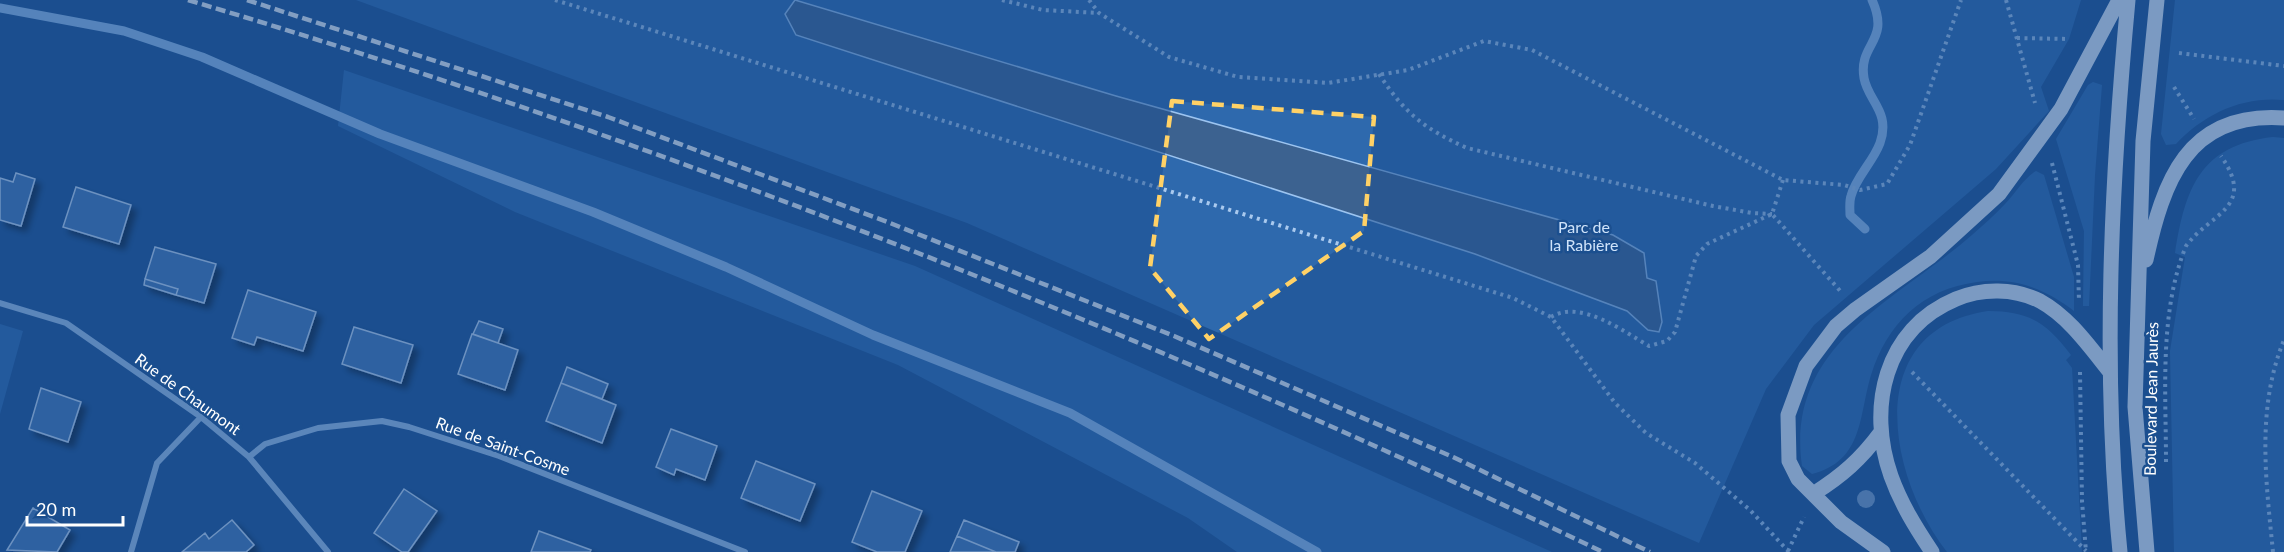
<svg xmlns="http://www.w3.org/2000/svg" width="2284" height="552" viewBox="0 0 2284 552" font-family="Lato,sans-serif">
<defs>
<filter id="shadow"><feDropShadow dx="5.5" dy="5.5" stdDeviation="3" flood-color="#0009"/></filter>
</defs>
<rect width="100%" height="100%" fill="#1b4f8f"/>
<path fill="#2e69ad" d="M 356,0 L 2081,0 L 2069,39 L 2041,87 L 2049,111 L 1996,169 L 1814,325 L 1766,389 L 1699,543 L 967,223 Z
M 2175,0 L 2284,0 L 2284,100 C 2242,96 2204,114 2176,144 L 2166,145 L 2161,134 Z
M 344,70 L 915,266 L 1552,552 L 1237,552 L 1188,518 L 898,365 L 515,212 L 338,126 Z
M 2093,82 L 2102,85 L 2095,175 L 2089,306 L 2083,306 L 2084,231 L 2056,139 L 2088,85 Z
M 2273,137 L 2284,138 L 2284,552 L 2174,552 L 2170,351 L 2185,257 L 2175,253 C 2185,189 2200,145 2273,137 Z
M 2036,171 L 2044,175 L 2074,277 L 2074,311 C 2044,288 2014,277 1977,282 C 1922,289 1887,324 1871,375 C 1859,414 1864,461 1812,474 L 1802,466 C 1785,345 1895,302 1972,235 C 1983,225 1995,215 2005,204 C 2016,193 2023,179 2036,171 Z
M 1988,311 C 2029,311 2047,323 2071,355 L 2066,360 L 2072,368 L 2082,552 L 1947,552 C 1888,477 1860,330 1988,311 Z
M 0,324 L 23,331 L 0,414 Z"/>
<path fill="#3c6290" stroke="#9cc4f0" stroke-width="1.5" d="M 795,0 L 1116,96 L 1613,235 L 1644,253 L 1647,278 L 1656,281 L 1662,322 L 1659,332 L 1648,330 L 1627,311 L 1475,254 L 796,35 L 785,14 Z"/>
<g fill="none" stroke-linecap="round" stroke-linejoin="round">
<path stroke="#9cc4f0" stroke-width="9" d="M 0,8 L 124,31 L 202,57 L 380,134 L 593,212 L 726,267 L 873,335 L 1070,413 L 1317,552
M 1865,229 L 1850,215 C 1850,209 1849,202 1851,196 C 1856,177 1873,162 1880,143 C 1891,112 1868,101 1864,78 C 1858,43 1891,42 1872,0"/>
</g>
<path fill="#4478b7" stroke="#cfe3fa" stroke-width="1.5" filter="url(#shadow)" d="M 16,173 L 35,179 L 21,226 L 0,220 L 0,178 L 13,182 Z
M 76,187 L 131,205 L 119,244 L 63,227 Z
M 155,247 L 216,264 L 204,303 L 176,295 L 178,289 L 145,279 Z
M 145,279 L 178,289 L 176,295 L 144,285 Z
M 248,290 L 316,312 L 303,351 L 257,337 L 254,345 L 232,338 Z
M 479,321 L 503,329 L 498,343 L 473,334 Z
M 354,327 L 413,345 L 401,383 L 342,364 Z
M 472,334 L 518,350 L 505,390 L 458,374 Z
M 567,367 L 608,384 L 602,399 L 561,383 Z
M 561,383 L 616,405 L 602,443 L 546,421 Z
M 41,388 L 81,402 L 68,442 L 29,429 Z
M 671,429 L 717,446 L 705,480 L 676,469 L 674,475 L 656,467 Z
M 756,461 L 815,484 L 800,521 L 741,498 Z
M 404,489 L 437,511 L 408,552 L 402,552 L 374,533 Z
M 872,491 L 922,511 L 905,552 L 877,552 L 852,542 Z
M 33,508 L 70,530 L 57,552 L 7,550 Z
M 232,520 L 254,545 L 246,552 L 182,552 L 205,533 L 209,539 Z
M 964,520 L 1019,542 L 1015,552 L 996,552 L 957,536 Z
M 539,531 L 591,550 L 590,552 L 531,552 Z
M 957,536 L 996,552 L 950,552 Z"/>
<g fill="none" stroke-linecap="round" stroke-linejoin="round">
<path stroke="#a9c9ee" stroke-width="4" stroke-dasharray="3 4.5" stroke-linecap="butt" d="M 555,0 L 1513,298 L 1551,317 L 1615,403 L 1646,433 L 1695,463 L 1750,510 L 1789,552
M 1002,0 L 1043,10 L 1099,13
M 1089,0 L 1099,13 L 1169,57 L 1238,77 L 1328,83 L 1408,70 L 1484,41 L 1532,50 L 1783,180 L 1844,185 L 1860,190 L 1887,184 L 1910,145 L 1961,0
M 2006,0 L 2035,103
M 2017,38 L 2069,39
M 2179,53 L 2284,66
M 1379,74 C 1405,114 1425,129 1467,148 L 1713,206 L 1752,213 L 1772,214
M 2174,87 L 2194,119
M 2052,163 L 2078,265 L 2079,302
M 1783,180 L 1772,214 L 1842,293
M 1551,317 C 1580,299 1623,331 1649,346 L 1667,341 L 1675,332 L 1696,256 L 1707,244 L 1772,214
M 1912,372 L 2086,551
M 2080,372 L 2082,501 L 2086,552
M 2166,462 C 2166,392 2159,312 2186,246 C 2210,213 2257,208 2221,156
M 1788,551 L 1804,517
M 2273,552 C 2266,481 2256,408 2284,340"/>
<path stroke="#a9c9ee" stroke-width="6" d="M 0,303 L 66,323 L 201,417 L 249,457 L 328,552
M 249,457 L 265,444 L 318,428 L 382,421 L 409,427 L 499,456 L 745,552
M 131,552 L 157,463 L 201,417"/>
<path stroke="#f0f6ff" stroke-width="15" d="M 2146,260 C 2163,182 2187,111 2284,118
M 1813,494 C 1842,476 1861,459 1881,432
M 1883,552 L 1841,522 L 1798,479 L 1789,461 L 1788,415 L 1806,366 L 1836,326 L 1856,309 L 1931,256 L 1999,194 L 2061,109 L 2119,0
M 1932,552 C 1916,528 1901,504 1891,476 C 1867,408 1884,329 1956,299 C 1982,288 2014,288 2040,301 C 2069,317 2089,346 2110,372
M 2120,552 C 2102,369 2111,183 2128,0
M 2147,552 L 2135,407 L 2143,141 L 2157,0"/>
<path stroke="#fff" stroke-width="4.5" stroke-dasharray="10 4.5" stroke-linecap="butt" d="M 188,0 C 674,145 1145,333 1603,552
M 247,0 L 608,117 L 890,223 L 1174,336 L 1453,457 L 1650,552"/>
</g>
<circle fill="#7ea0ca" cx="1866" cy="499" r="9"/>
<path d="M0 0H2284V552H0ZM 1172,101 L 1374,117 L 1364,231 L 1209,339 L 1150,268 Z" fill="#1b4f8f" fill-opacity=".55" fill-rule="evenodd"/>
<path fill="none" stroke="#ffd166" stroke-width="4.5" stroke-dasharray="12 8" stroke-linejoin="round" d="M 1172,101 L 1374,117 L 1364,231 L 1209,339 L 1150,268 Z"/>
<g text-anchor="middle" stroke-width="5" stroke-linejoin="round" paint-order="stroke">
<g font-size="16" fill="#cfe3fa" stroke="#1b4f8f">
<text x="1584" y="233">Parc de<tspan x="1584" dy="18">la Rabière</tspan></text>
</g>
<g font-size="16" fill="#fff" stroke="#1b4f8f">
<text transform="translate(188 394) rotate(36)" y="6">Rue de Chaumont</text>
<text transform="translate(2151 399) rotate(-89)" y="6">Boulevard Jean Jaurès</text>
<text transform="translate(503 446) rotate(20)" y="6">Rue de Saint-Cosme</text>
</g>
</g>
<path d="M27 516v9h96v-9" fill="none" stroke="#ffffff" stroke-width="3"/>
<text x="36" y="516" font-size="18" fill="#ffffff" stroke="#1b4f8f" stroke-width="4.5" paint-order="stroke">20 m</text>
</svg>
